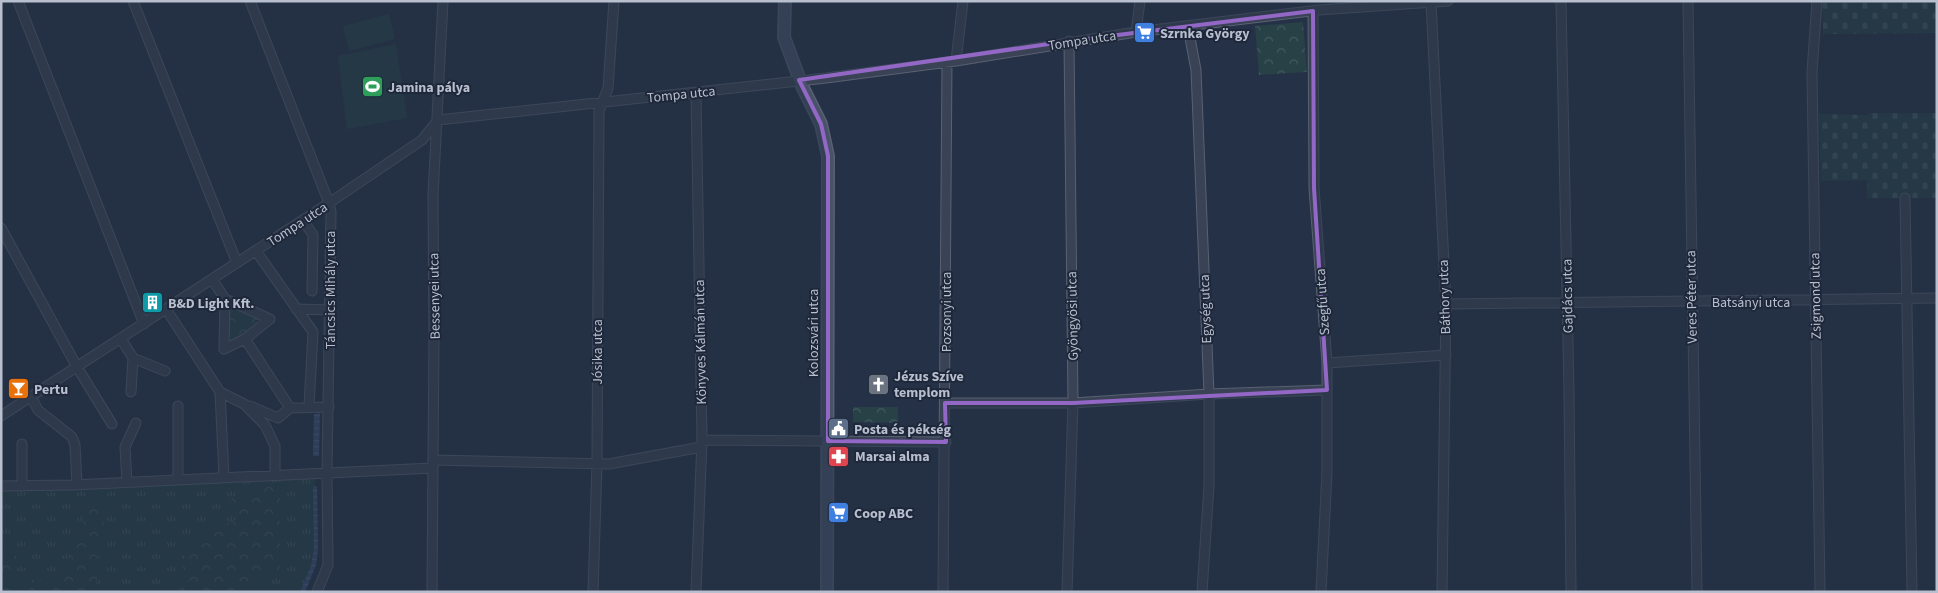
<svg xmlns="http://www.w3.org/2000/svg" width="1938" height="593" viewBox="0 0 1938 593" font-family="'Source Sans 3',sans-serif">
<defs>
<pattern id="grass-tufts" width="24" height="20" patternUnits="userSpaceOnUse" patternTransform="scale(1.25)"><rect width="24" height="20" fill="#274146"/><path d="M3 7l-1-3M5 7V3M7 7l1-3M15 17l-1-3M17 17v-4M19 17l1-3" fill="none" stroke="#445b60"/></pattern>
<pattern id="forest-crowns" width="20" height="18" patternUnits="userSpaceOnUse" patternTransform="scale(1.25)"><rect width="20" height="18" fill="#274146"/><path d="M2 6a3 3 0 1 1 6 0M12 15a3 3 0 1 1 6 0" fill="none" stroke="#445b60"/></pattern>
<pattern id="cemetery-stones" width="16" height="16" patternUnits="userSpaceOnUse" patternTransform="scale(1.25)"><rect width="16" height="16" fill="#274146"/><path d="M2 7V4a2 2 0 0 1 4 0v3zM10 15v-3a2 2 0 0 1 4 0v3z" fill="#445b60"/></pattern>
<pattern id="water-rules" width="6" height="5" patternUnits="userSpaceOnUse" patternTransform="scale(1.25)"><rect width="6" height="5" fill="#3a4d6f"/><path d="M0 2.5h6" fill="none" stroke="#546582"/></pattern>
</defs>
<rect width="100%" height="100%" fill="#253146"/>
<path fill="url(#grass-tufts)" d="M 315,478 L 314,548 L 311,565 L 300,592 L 1,592 L 1,489 Z"/>
<path fill="url(#forest-crowns)" d="M 1303,22 L 1307,72 L 1259,75 L 1255,26 Z
M 227,304 L 257,317 L 257,325 L 233,341 L 226,337 Z
M 853,407 L 898,407 L 898,423 L 853,422 Z
M 280,482 L 280,575 L 251,579 L 248,592 L 179,592 L 187,541 L 242,517 L 229,500 L 249,494 L 251,484 Z
M 93,493 L 106,505 L 95,592 L 29,592 L 35,579 L 61,585 Z
M 1,547 L 18,548 L 9,592 L 1,592 Z"/>
<path fill="url(#cemetery-stones)" d="M 1822,1 L 1937,1 L 1937,33 L 1823,34 Z
M 1870,113 L 1937,113 L 1937,198 L 1867,198 L 1867,180 L 1821,181 L 1819,114 L 1867,115 Z"/>
<path fill="#274146" d="M 389,14 L 395,39 L 349,51 L 343,26 Z
M 396,44 L 407,118 L 347,129 L 338,56 Z"/>
<path fill="url(#water-rules)" d="M 320,413 L 319,456 L 313,456 L 314,414 Z
M 313,486 L 317,486 L 318,549 L 316,565 L 305,592 L 300,592 L 311,565 L 314,548 Z"/>
<g fill="none" stroke-linecap="round" stroke-linejoin="round">
<defs>
<path id="street" d="M 18,1 L 144,324
M 133,1 L 237,263
M 250,1 L 329,203 L 331,212 L 327,472 L 328,565 L 317,592
M 1561,1 L 1569,391 L 1571,592
M 1688,1 L 1697,592
M 1817,1 L 1812,72 L 1820,592
M 1431,3 L 1446,304 L 1442,592
M 1313,11 L 1314,188 L 1327,363 L 1327,472 L 1321,592
M 1188,27 L 1196,70 L 1209,394 L 1209,486 L 1202,592
M 1136,32 L 1140,1
M 956,61 L 963,1
M 696,93 L 702,440 L 696,592
M 1905,198 L 1912,592
M 303,220 L 313,235 L 312,291
M 1,228 L 77,367 L 112,424
M 256,251 L 313,332 L 309,406
M 212,279 L 225,299 L 270,319 L 245,339 L 224,349 L 225,299
M 1446,304 L 1937,298
M 166,309 L 220,392 L 244,404 L 265,425 L 275,446 L 275,474
M 296,309 L 331,310
M 121,339 L 133,358 L 165,371
M 245,339 L 290,408
M 1327,363 L 1446,355
M 131,392 L 133,358
M 220,392 L 224,477
M 31,397 L 38,410 L 72,437 L 75,445 L 77,485
M 946,403 L 1073,403 L 1209,394 L 1327,390
M 178,406 L 178,480
M 250,406 L 278,418 L 290,408 L 329,407
M 1,416 L 329,203 L 422,140 L 438,120 L 826,78 L 956,61 L 1136,32 L 1319,10 L 1448,1
M 702,440 L 946,442
M 22,444 L 22,486
M 433,460 L 609,464 L 701,447
M 127,482 L 125,447 L 136,423
M 1,486 L 73,485 L 433,468
M 432,592 L 434,336 L 433,195 L 443,1
M 593,592 L 597,463 L 599,111 L 608,88 L 614,1
M 943,592 L 947,62
M 1067,592 L 1073,403 L 1069,41"/>
<path id="secondary" d="M 785,1 L 784,37 L 802,86 L 821,124 L 828,156 L 827,592"/>
</defs>
<use href="#street" stroke="#596172" stroke-width="11"/>
<use href="#secondary" stroke="#596172" stroke-width="14"/>
<use href="#street" stroke="#3a4355" stroke-width="9"/>
<use href="#secondary" stroke="#485268" stroke-width="11"/>
</g>
<path d="M0 0H1938V593H0ZM 1313,11 L 1314,188 L 1327,390 L 1073,403 L 945,403 L 946,442 L 828,441 L 828,156 L 821,124 L 799,80 L 1069,41 Z" fill="#253146" fill-opacity=".55" fill-rule="evenodd"/>
<path fill="none" stroke="#9367c5" stroke-width="4" stroke-linejoin="round" d="M 1313,11 L 1314,188 L 1327,390 L 1073,403 L 945,403 L 946,442 L 828,441 L 828,156 L 821,124 L 799,80 L 1069,41 Z"/>
<defs>
<symbol id="supermarket-square" viewBox="-11 -11 22 22"><rect x="-9" y="-9" width="18" height="18" rx="4" fill="#3f7fe0" stroke="#1e283a"/><path d="M-6-5.5h2.5l.6 2H6L4.5 2H-2.5L-4.4-4H-6ZM-1.5 3.2a1.3 1.3 0 1 0 .1 0ZM3 3.2a1.3 1.3 0 1 0 .1 0Z" fill="#fff"/></symbol>
<symbol id="stadium-square" viewBox="-11 -11 22 22"><rect x="-9" y="-9" width="18" height="18" rx="4" fill="#2e9e5b" stroke="#1e283a"/><path d="M0-5a6.5 5 0 1 0 0 10a6.5 5 0 1 0 0-10ZM-3.5-1.8h7v3.6h-7Z" fill="#fff"/></symbol>
<symbol id="building-square" viewBox="-11 -11 22 22"><rect x="-9" y="-9" width="18" height="18" rx="4" fill="#0f9aa8" stroke="#1e283a"/><path d="M-4-6H4V6H1V3H-1V6H-4ZM-2.5-4.3h1.7v1.8h-1.7ZM.8-4.3h1.7v1.8H.8ZM-2.5-1h1.7V.8h-1.7ZM.8-1h1.7V.8H.8Z" fill="#fff"/></symbol>
<symbol id="church-square" viewBox="-11 -11 22 22"><rect x="-9" y="-9" width="18" height="18" rx="4" fill="#6b7280" stroke="#1e283a"/><path d="M-1.2-6h2.4v3.5h3.3v2.4h-3.3V6h-2.4V-.1h-3.3v-2.4h3.3Z" fill="#fff"/></symbol>
<symbol id="bar-square" viewBox="-11 -11 22 22"><rect x="-9" y="-9" width="18" height="18" rx="4" fill="#e8710a" stroke="#1e283a"/><path d="M-6-5H6L.8 .8V4.5H3.5V6h-7V4.5H-.8V.8Z" fill="#fff"/></symbol>
<symbol id="civic-square" viewBox="-11 -11 22 22"><rect x="-9" y="-9" width="18" height="18" rx="4" fill="#5c6f8a" stroke="#1e283a"/><path d="M-.6-6.5H3V-4.5H.6V-3L4-1V1h2V6H-6V1h2V-1L-.6-3ZM-1.2 2.5V6h2.4V2.5Z" fill="#fff"/></symbol>
<symbol id="pharmacy-square" viewBox="-11 -11 22 22"><rect x="-9" y="-9" width="18" height="18" rx="4" fill="#e0444e" stroke="#1e283a"/><path d="M-2-6h4v4h4v4h-4v4h-4v-4h-4v-4h4Z" fill="#fff"/></symbol>
</defs>
<g fill-rule="evenodd">
<use href="#supermarket-square" x="1132" y="20" width="25" height="25"/>
<use href="#stadium-square" x="360" y="74" width="25" height="25"/>
<use href="#building-square" x="140" y="290" width="25" height="25"/>
<use href="#church-square" x="866" y="372" width="25" height="25"/>
<use href="#bar-square" x="6" y="376" width="25" height="25"/>
<use href="#civic-square" x="826" y="416" width="25" height="25"/>
<use href="#pharmacy-square" x="826" y="444" width="25" height="25"/>
<use href="#supermarket-square" x="826" y="500" width="25" height="25"/>
</g>
<g text-anchor="middle" stroke-width="4" stroke-linejoin="round" paint-order="stroke">
<g font-size="14" font-weight="bold" fill="#b8bfce" stroke="#1e283a" text-anchor="start">
<text x="1160" y="38">Szrnka György</text>
<text x="388" y="92">Jamina pálya</text>
<text x="168" y="308">B&amp;D Light Kft.</text>
<text x="894" y="381">Jézus Szíve<tspan x="894" dy="16">templom</tspan></text>
<text x="34" y="394">Pertu</text>
<text x="854" y="434">Posta és pékség</text>
<text x="855" y="461">Marsai alma</text>
<text x="854" y="518">Coop ABC</text>
</g>
<g font-size="14" fill="#b8bfce" stroke="#1e283a">
<text transform="translate(1082 40) rotate(-9)" y="5">Tompa utca</text>
<text transform="translate(681 94) rotate(-6)" y="5">Tompa utca</text>
<text transform="translate(297 224) rotate(-33)" y="5">Tompa utca</text>
<text transform="translate(330 290) rotate(-90)" y="5">Táncsics Mihály utca</text>
<text transform="translate(434 296) rotate(-91)" y="5">Bessenyei utca</text>
<text transform="translate(1567 296) rotate(-91)" y="5">Gajdács utca</text>
<text transform="translate(1815 296) rotate(-91)" y="5">Zsigmond utca</text>
<text transform="translate(1444 297) rotate(-92)" y="5">Báthory utca</text>
<text transform="translate(1691 297) rotate(-91)" y="5">Veres Péter utca</text>
<text transform="translate(1322 302) rotate(-94)" y="5">Szegfű utca</text>
<text x="1751" y="307">Batsányi utca</text>
<text transform="translate(1205 309) rotate(-92)" y="5">Egység utca</text>
<text transform="translate(946 312) rotate(-90)" y="5">Pozsonyi utca</text>
<text transform="translate(1072 316) rotate(-91)" y="5">Gyöngyösi utca</text>
<text transform="translate(813 333) rotate(-90)" y="5">Kolozsvári utca</text>
<text transform="translate(700 342) rotate(-91)" y="5">Könyves Kálmán utca</text>
<text transform="translate(597 352) rotate(-90)" y="5">Jósika utca</text>
</g>
</g>
<rect width="1938" height="593" fill="none" stroke="#b8bfce" stroke-width="5"/>
</svg>
